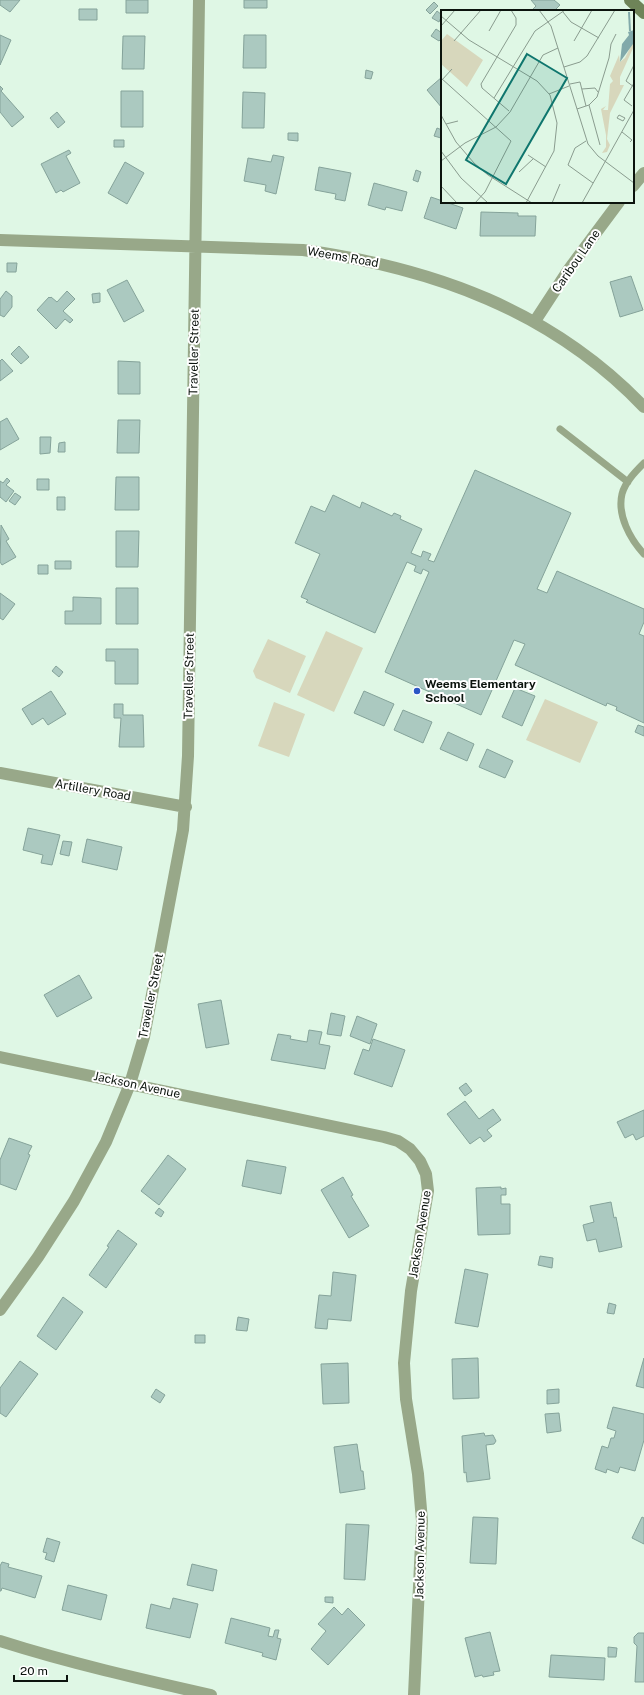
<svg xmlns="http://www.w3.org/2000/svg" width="644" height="1695" font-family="'Public Sans',sans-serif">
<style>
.green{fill:#d7d7bc}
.building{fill:#abc9c0;stroke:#85a39a}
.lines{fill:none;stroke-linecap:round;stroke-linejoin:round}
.service{stroke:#98a889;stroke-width:7}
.minor{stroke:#98a889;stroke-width:12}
.secondary{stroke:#6e8458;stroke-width:12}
.poi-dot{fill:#2b56c5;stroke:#fff;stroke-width:1.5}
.labels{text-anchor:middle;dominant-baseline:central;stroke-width:4;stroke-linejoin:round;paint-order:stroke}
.street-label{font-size:12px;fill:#0b130d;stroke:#fff}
.poi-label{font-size:12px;font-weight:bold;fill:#0b130d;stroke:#fff;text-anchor:start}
.inset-river{fill:none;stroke:#81a9aa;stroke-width:2}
.inset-road{fill:none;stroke:#8a9c8f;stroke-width:1}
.view{fill:#0f766e;fill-opacity:0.15;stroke:#0f766e;stroke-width:2}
.inset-edge{fill:none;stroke:#0b130d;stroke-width:2}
</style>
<rect width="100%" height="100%" fill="#dff7e5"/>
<path class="green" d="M326 631 363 648 334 712 297 695Z
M268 639 306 656 290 693 256 678 253 671Z
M545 699 598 722 580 763 526 740Z
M274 702 305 714 289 757 258 746Z"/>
<path class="building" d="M0 0H20L10 12 0 5Z
M126 0H148V13H126Z
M244 0H267V8H244Z
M531 0H554L560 5 554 11H534L532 10 536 6Z
M434 2 438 6 430 14 426 10Z
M79 9H97V20H79Z
M437 11 442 15 439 22 432 18Z
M436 29 442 33V38L439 41 431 36Z
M0 35 11 40 0 65Z
M244 35H266V68H243Z
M123 36H145L144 69H122Z
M366 70 373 72 371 79 365 78Z
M442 77V108L427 90Z
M0 86 3 89 1 91 24 117 12 127 0 112Z
M121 91H143V127H121Z
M243 92 265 93 264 128H242Z
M57 112 65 122 58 128 50 118Z
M437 128 442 130 441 138 434 136Z
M288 133H298V141L288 140Z
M114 140H124V147H114Z
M69 150 71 153 66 156 80 183 63 192 61 190 56 193 41 164Z
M273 155 284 157 276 194 265 191 266 185 244 181 248 158 271 162Z
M125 162 144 173 127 204 108 193Z
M319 167 351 173 345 201 335 199 336 194 315 190Z
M416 170 421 172 418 182 413 180Z
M374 183 407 192 402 211 386 207 385 210 368 205Z
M431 197 463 208 456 229 424 218Z
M481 212 518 213V216H536L535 236H480Z
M7 263H17L16 272H7Z
M631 276 643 310 620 317 610 282Z
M127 280 144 311 124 322 107 290Z
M6 291 12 296V307L4 317 0 315V299Z
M67 291 75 299 63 311 73 320 70 323 65 319 56 329 37 310 49 297 50 298 51 297 57 302Z
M100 293V302L93 303 92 294Z
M19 346 29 357 21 364 11 354Z
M2 359 13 371 0 381V361Z
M118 361 140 362V394H118Z
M7 418 19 439 0 450V422Z
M118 420H140L139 453H117Z
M40 437H51L50 453 40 454Z
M65 442V452H58L59 443Z
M475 470 571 513 537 589 547 593 557 571 644 609V622L639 634 644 636V723L616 710 617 707 607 703 606 706 515 665 525 644 514 640 481 715 385 672 429 572 423 569 421 574 414 571 416 566 407 562 375 633 306 602 308 600 301 597 320 554 295 543 311 506 325 512 333 495 360 508 362 502 392 516 394 513 401 516 400 519 422 529 411 553 421 557 423 551 431 554 428 560 434 562Z
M116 477H139V510H115Z
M7 478 10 481 6 485 14 491 6 502 0 497V481L3 483Z
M37 479H49V490H37Z
M15 493 21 497 15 505 9 501Z
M57 497H65V510H57Z
M1 525 9 539 6 541 16 557 2 565 0 562Z
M116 531H139L138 567H116Z
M55 561H71V569H55Z
M38 565H48V574H38Z
M116 588H138V624H116Z
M0 593 15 604 3 620 0 618Z
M73 597 101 598V624H65V611H73Z
M106 649H138V684H115V661H106Z
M56 666 63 672 59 677 52 671Z
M515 688 535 696 522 726 502 717Z
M51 691 66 714 48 725 43 718 32 725 22 709Z
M364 691 394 704 384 726 354 713Z
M114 704H123V715H143L144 747H119L121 718H114Z
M403 710 432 722 423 743 394 730Z
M638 725 644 727V736L635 732Z
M448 732 474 744 467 761 440 749Z
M487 749 513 761 505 778 479 767Z
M28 828 60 835 52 865 41 863 43 855 23 850Z
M87 839 122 847 117 870 82 862Z
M63 841 72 842 69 856 60 854Z
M79 975 92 998 57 1017 44 995Z
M221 1000 229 1044 206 1048 198 1004Z
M331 1013 345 1016 341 1036 327 1034Z
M357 1016 377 1024 370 1044 350 1036Z
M309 1030 322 1032 319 1044 330 1046 325 1069 271 1060 278 1034 291 1036 290 1039 307 1042Z
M373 1039 405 1050 392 1087 354 1074 363 1049 369 1051Z
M466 1083 472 1091 465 1096 459 1088Z
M465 1101 479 1119 493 1109 501 1120 487 1130 492 1136 484 1142 480 1137 470 1144 447 1114Z
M644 1110V1136L636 1140 633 1134 625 1138 617 1122Z
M9 1138 32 1146 28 1154 30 1155 16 1190 0 1184V1160Z
M168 1155 186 1169 159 1205 141 1191Z
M247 1160 286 1167 281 1194 242 1186Z
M343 1177 353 1195 351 1196 369 1226 349 1238 321 1190Z
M501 1187V1189L506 1188V1195H501V1204H510V1234L478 1235 476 1188Z
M611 1202 614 1218 616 1217 622 1247 599 1252 596 1239 587 1241 583 1225 594 1222 590 1206Z
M159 1208 164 1212 161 1217 155 1213Z
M118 1230 137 1244 106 1288 89 1275 109 1247 107 1246Z
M540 1256 553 1258 552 1268 538 1265Z
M465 1269 488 1274 478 1327 455 1323Z
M333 1272 356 1275 351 1321 328 1319 327 1329 315 1328 319 1295 331 1296Z
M63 1297 83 1312 56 1350 37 1336Z
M609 1303 616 1305 614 1314 607 1313Z
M238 1317 249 1319 247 1331 236 1330Z
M195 1335H205V1343H195Z
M478 1358 479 1398 453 1399 452 1359Z
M644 1358V1388L636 1386Z
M20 1361 38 1374 6 1417 0 1413V1388Z
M348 1363 349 1403 323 1404 321 1364Z
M156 1389 165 1395 160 1403 151 1397Z
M559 1389V1403L547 1404V1390Z
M613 1407 644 1414V1440L635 1471 620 1467 618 1473 607 1469 606 1473 595 1469 602 1446 608 1448 611 1438H614L616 1431 607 1428Z
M559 1413 561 1431 547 1433 545 1414Z
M484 1433 485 1436 493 1435 496 1441 494 1444 486 1445 490 1479 467 1482 466 1472 464 1473 462 1436Z
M357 1444 361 1471H363L365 1489 340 1493 334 1447Z
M473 1517 498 1518 496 1564 470 1563Z
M642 1517 644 1518V1544L632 1538Z
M346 1524 369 1525 365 1580 344 1579Z
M47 1538 60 1542 54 1562 45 1559 47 1553 43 1552Z
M2 1562 9 1564 8 1567 42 1576 35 1598 2 1588 1 1591H0V1566Z
M192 1564 217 1570 213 1591 187 1585Z
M68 1585 107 1595 101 1620 62 1610Z
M325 1597H333V1603L325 1602Z
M173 1598 198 1604 190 1638 146 1628 151 1604 170 1609Z
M334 1607 342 1615 348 1608 365 1625 328 1665 311 1649 326 1631 318 1624Z
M231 1618 270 1628 268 1636 273 1637 275 1630H279L277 1638 281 1639 276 1660 262 1656 263 1653 225 1643Z
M490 1632 500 1671 493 1672 494 1675 483 1677 482 1675 475 1677 465 1638Z
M638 1633H644V1682H635L637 1646 634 1643V1637Z
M608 1647 617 1648 616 1657H608Z
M551 1655 605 1658 604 1680 549 1677Z"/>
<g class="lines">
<path class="service" d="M560 429 628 482
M644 463C636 471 625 482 622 494 617 515 630 539 644 554"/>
<path class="minor" d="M633 186 644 173
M0 240 303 250C433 268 551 310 644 407
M535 321 569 269 619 202
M0 773 186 807
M0 1057 384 1137 398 1141 410 1149 420 1161 426 1174 428 1191 411 1291 404 1363 406 1399 418 1474 422 1521 414 1695
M0 1310 38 1257 74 1201 106 1142 130 1084 144 1037 183 830 188 756 199 0
M0 1641C69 1663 140 1679 211 1695"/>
<path class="secondary" d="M630 0 644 13"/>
</g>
<circle class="poi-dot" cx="417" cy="691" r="4"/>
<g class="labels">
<g class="street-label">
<text transform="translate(343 257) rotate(10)">Weems Road</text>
<text transform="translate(576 261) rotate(-55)">Caribou Lane</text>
<text transform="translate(194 352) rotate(-89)">Traveller Street</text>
<text transform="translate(189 676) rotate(-89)">Traveller Street</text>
<text transform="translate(93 790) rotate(10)">Artillery Road</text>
<text transform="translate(151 996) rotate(-79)">Traveller Street</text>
<text transform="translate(137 1085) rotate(12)">Jackson Avenue</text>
<text transform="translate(420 1234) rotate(-81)">Jackson Avenue</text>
<text transform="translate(420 1555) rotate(-89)">Jackson Avenue</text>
</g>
<g class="poi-label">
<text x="425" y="684">Weems Elementary<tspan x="425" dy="14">School</tspan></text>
</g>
</g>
<g transform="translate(441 10)">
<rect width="193" height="193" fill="#dff7e5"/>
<path d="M6 24 42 50 26 77 0 54V31ZM193 30V36L179 67V75H183L169 103 166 129 169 135 166 142 161 143 165 137V125L160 99 165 96 162 100H167L169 74 172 71 169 66 178 45 179 52 184 48Z" fill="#d7d7bc"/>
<path d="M193 20 192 34 179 52 181 34 188 25 187 22Z" fill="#81a9aa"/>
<path class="inset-river" d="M188 2 189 21"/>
<path class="inset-road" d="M98 0 110 16 147 134 157 146 193 173M122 2 130 12 158 28M0 6 28 30 96 71 109 85 116 113 113 141 85 193M0 16 14 0M48 21 60 0M13 31 40 0M133 31 151 0M193 55 185 71 193 77M123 57 139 52 146 46 174 0M0 68 70 131 44 182 34 193M0 71 11 59M129 74 139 72 145 96M141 79 154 78 157 82M108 84 128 76M53 88 94 21 124 0M148 95 159 135M191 96 183 90 193 73M136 99 148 95 156 87 168 48 170 34 175 24M68 101 41 78 40 74 75 15V8L70 0M0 105 15 132 33 153 47 165 91 193M178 105 184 108 182 111 176 108ZM5 114 17 111M181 122 191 130 189 132M145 131 134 138 127 155 152 173M0 141 20 168 47 193M87 145 105 157M0 151 24 133 55 117 69 102 102 45 117 38M78 162 92 149M0 176 16 193M111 193 119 174M141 193 193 100"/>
<path class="view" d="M86 44 126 68 65 174 25 150Z"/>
<rect width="193" height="193" class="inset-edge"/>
</g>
<path d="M14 1675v6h53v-6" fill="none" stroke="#0b130d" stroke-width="2"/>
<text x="20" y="1675" font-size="12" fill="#0b130d" stroke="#ffffff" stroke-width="3" paint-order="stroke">20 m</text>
</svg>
